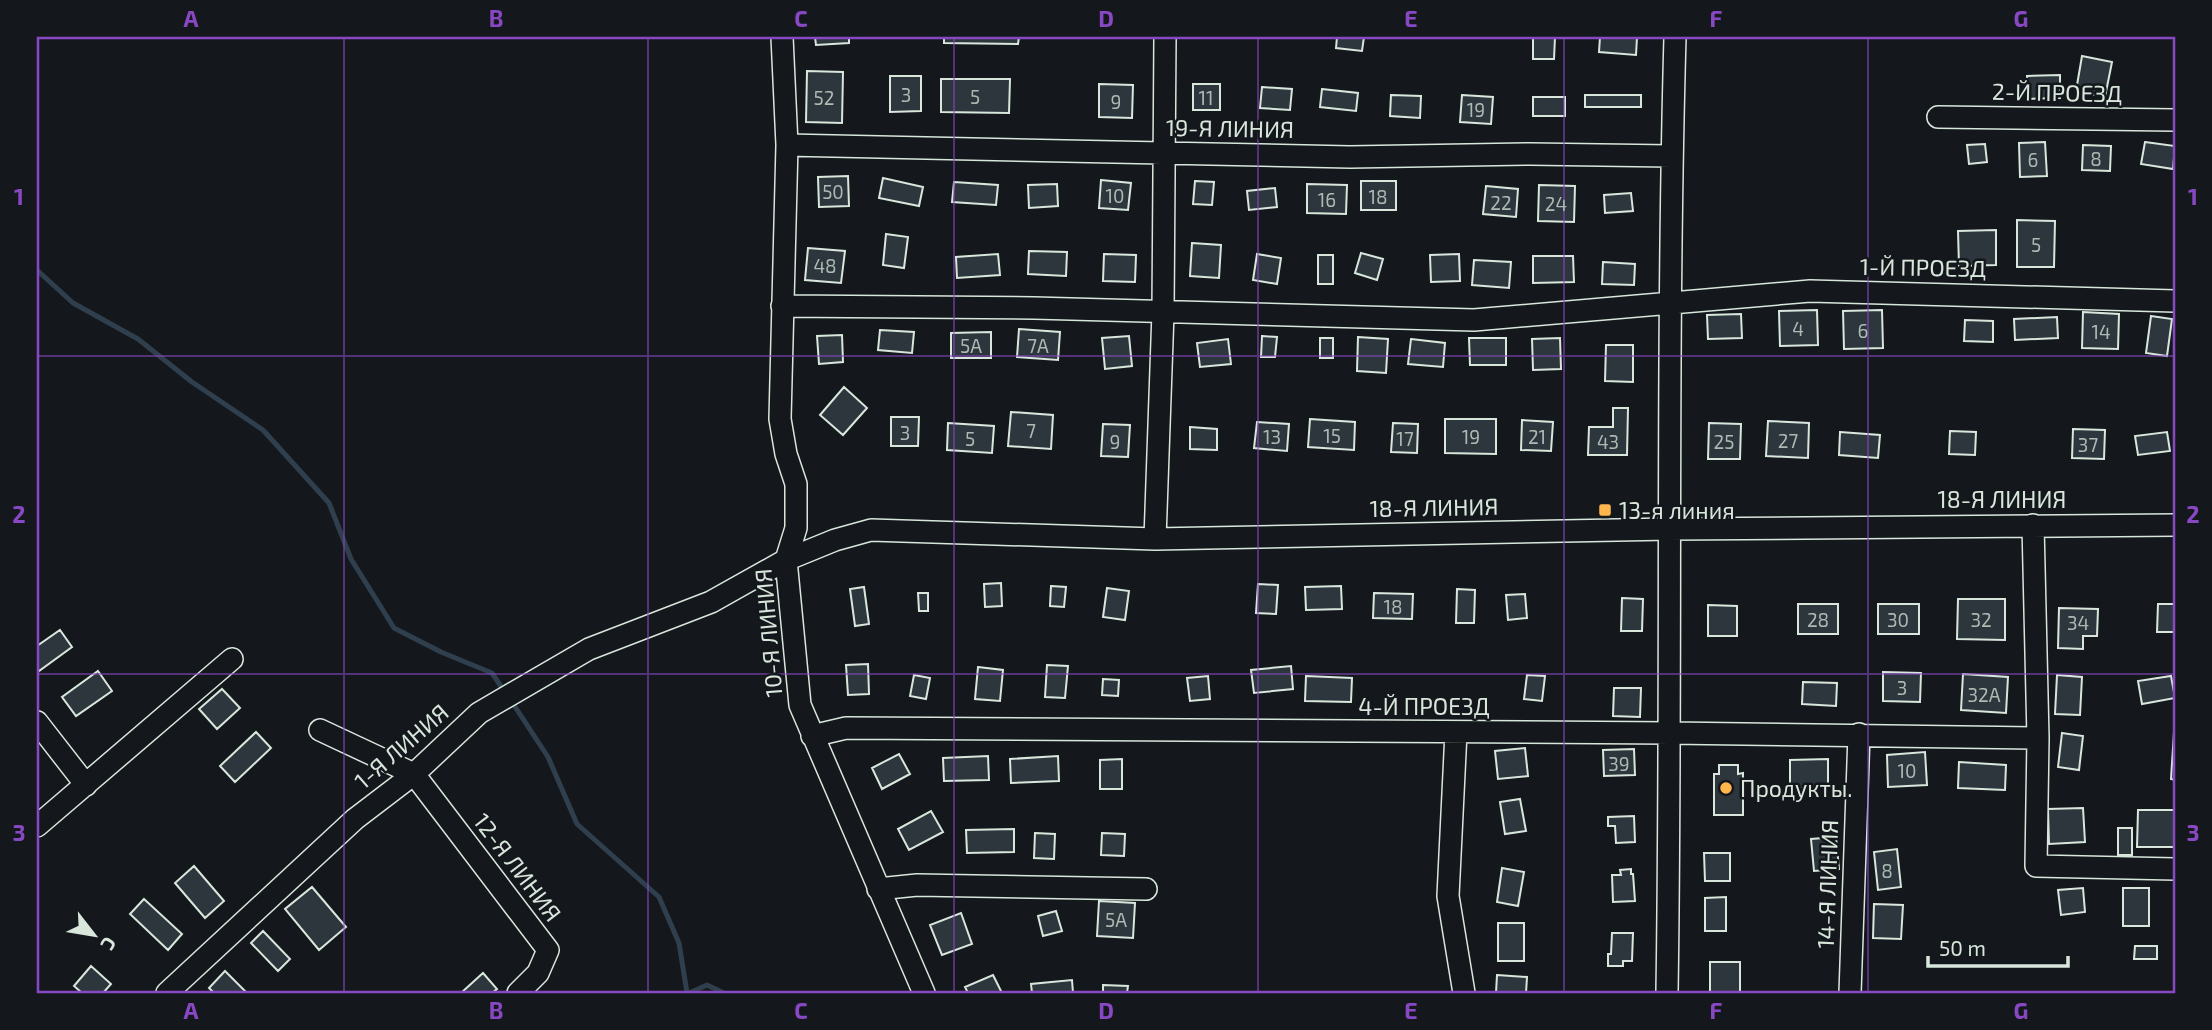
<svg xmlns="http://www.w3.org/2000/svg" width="2212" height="1030" font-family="'Exo 2',sans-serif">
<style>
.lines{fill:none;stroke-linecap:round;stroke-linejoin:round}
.stream{stroke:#2f3f4d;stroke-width:5}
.building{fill:#2c363c;stroke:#d8e6dc;stroke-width:2}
.minor-casing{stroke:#d8e6dc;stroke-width:24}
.minor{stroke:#14181c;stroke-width:21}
.grid{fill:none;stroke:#8948c3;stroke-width:2;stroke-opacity:0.55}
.poi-dot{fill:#ffb74d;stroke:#14181c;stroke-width:2.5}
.labels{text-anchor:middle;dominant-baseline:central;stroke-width:5;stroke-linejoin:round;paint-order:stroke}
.number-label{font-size:19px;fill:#adbab4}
.street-label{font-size:23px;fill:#d8e6dc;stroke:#14181c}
.poi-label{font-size:23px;fill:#d8e6dc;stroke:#14181c;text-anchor:start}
.neatline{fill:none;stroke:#8948c3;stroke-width:2.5}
.grid-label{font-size:23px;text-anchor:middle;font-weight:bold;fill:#8948c3}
</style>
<rect width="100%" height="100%" fill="#14181c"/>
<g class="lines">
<path class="stream" d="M37 270 73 303 138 339 192 382 263 430 329 503 351 559 394 628 441 652 492 673 504 691
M510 699 548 757 577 824 659 897 679 943 687 993
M689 993 707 985 724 993"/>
</g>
<path class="building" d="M815 37H849V43L816 45Z
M944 37H1019L1018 44 944 43Z
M1337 37H1364L1362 51 1336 48Z
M1533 37H1555L1554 59H1533Z
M1600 37H1637L1636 55 1599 52Z
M2082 56 2112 62 2105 97 2076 91Z
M807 71 843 72 842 123 806 122Z
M2060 75V98L2027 99V76Z
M890 76H921V111L890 112Z
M941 79H1010L1009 113 941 112Z
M1099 84 1133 85 1132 118 1099 117Z
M1193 84H1220V110H1193Z
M1262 87 1292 89 1290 110 1260 108Z
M1322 89 1358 93 1356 111 1320 107Z
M1391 95 1421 96 1420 118 1390 116Z
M1462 95 1493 97 1491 124 1460 122Z
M1585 95H1641V107H1585Z
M1533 97H1565V116H1533Z
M2045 142 2047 176 2020 177 2019 143Z
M2145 142 2175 146 2173 169 2141 164Z
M1985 144 1987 162 1969 164 1967 145Z
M2083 145 2111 146 2110 171 2082 170Z
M848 176 849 206 819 207 818 177Z
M883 178 923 187 919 206 879 198Z
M1101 180 1131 183 1128 210 1099 208Z
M1195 181 1214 182 1212 205 1193 204Z
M1361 181H1396V210H1361Z
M954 182 998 185 996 205 952 202Z
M1057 184 1058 206 1029 208 1028 185Z
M1307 184 1347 185 1346 214 1307 213Z
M1539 185 1575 186 1574 222 1538 221Z
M1486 186 1518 189 1516 217 1483 214Z
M1275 188 1277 207 1249 210 1247 191Z
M1631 193 1633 211 1605 213 1604 195Z
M2017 220 2055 221 2054 267H2017Z
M1996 230V265L1959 266 1958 231Z
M886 234 908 237 904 268 883 265Z
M1192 243 1221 245 1219 278 1190 276Z
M808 248 845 251 841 283 805 280Z
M1029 251 1067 252 1066 276 1028 274Z
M1361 253 1383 259 1377 280 1355 273Z
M998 254 1000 275 957 278 956 257Z
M1104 254 1136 255 1135 282 1103 281Z
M1257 254 1281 258 1277 284 1253 280Z
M1459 254 1460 281 1431 282 1430 255Z
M1318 255H1333V284H1318Z
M1533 256H1573L1574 282 1533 283Z
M1474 260 1511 262 1509 288 1472 285Z
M1603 262 1635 264 1634 285 1602 284Z
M1817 310 1818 345 1780 346 1779 311Z
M1882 310 1883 348 1844 349 1843 311Z
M2083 312 2119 314 2118 349 2082 348Z
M1741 314 1742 338 1708 339 1707 315Z
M2151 316 2172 319 2167 356 2146 353Z
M2057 317 2058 338 2015 340 2014 319Z
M1965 320 1993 321V342L1964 341Z
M1019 329 1060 332 1058 360 1017 357Z
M880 330 914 332 912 353 878 350Z
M991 332V358H951V333Z
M842 335 843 362 819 364 817 336Z
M1129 336 1132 366 1105 369 1102 338Z
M1262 336 1277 337 1275 357H1261Z
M1358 337 1388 339 1386 373 1357 371Z
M1320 338H1333V358H1320Z
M1469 338H1506V365H1470Z
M1560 338 1561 369 1533 370 1532 339Z
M1228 339 1231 364 1200 367 1197 343Z
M1411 339 1445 343 1443 367 1408 364Z
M1606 345H1633V382L1605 381Z
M844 387 867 408 843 435 820 415Z
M1613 408H1628L1627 455H1588L1589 427H1613Z
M1011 412 1053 415 1051 449 1008 446Z
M891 417H919L918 446H891Z
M1310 419 1355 422 1354 450 1308 447Z
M1445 419H1496V454L1445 453Z
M1522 420 1553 422 1551 451 1521 450Z
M1768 421 1809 423 1808 458 1766 456Z
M1257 422 1289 424 1287 451 1254 448Z
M948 423 994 426 992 453 947 450Z
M1393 423 1418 424 1417 453 1391 452Z
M1709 423 1741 424 1740 459H1708Z
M1103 424 1130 425 1128 457 1101 456Z
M1190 427 1217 429V450L1190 449Z
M2073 429 2105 430 2104 459 2072 458Z
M1950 431 1976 432 1975 455 1949 454Z
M1840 432 1880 435 1878 458 1839 455Z
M2167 432 2170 451 2138 455 2135 436Z
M1001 583 1002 606 985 607 984 584Z
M1258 584 1278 585 1276 614 1256 613Z
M1051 586 1066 587 1064 607 1050 606Z
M1341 586 1342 609 1306 610 1305 587Z
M864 587 869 624 855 626 850 589Z
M1107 588 1129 591 1125 620 1103 617Z
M1457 589 1475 590 1474 623H1456Z
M918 593H928V611H919Z
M1374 593 1413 594 1412 619 1373 618Z
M1525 594 1527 618 1508 620 1506 595Z
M1622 598 1643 599 1642 631H1621Z
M1958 599H2005V640L1957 639Z
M1798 604H1838V634H1798Z
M1878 604H1919V634H1878Z
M2158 604H2175V632H2157Z
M1708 605 1737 606V636H1708Z
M2059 608 2098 609 2097 636H2083V649L2058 648Z
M60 630 72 647 39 671 37 668V646Z
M868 664 869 694 848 695 846 665Z
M1047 665 1068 666 1065 698 1045 697Z
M1291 666 1293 689 1254 693 1251 670Z
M978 667 1003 670 1000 701 975 699Z
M98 671 112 691 76 716 62 697Z
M1883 672 1921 673 1920 702 1883 701Z
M1963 674 2008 677 2006 713 1961 710Z
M914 675 930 678 926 699 910 696Z
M1527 675 1545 676 1542 701 1524 699Z
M2057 675 2082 677 2080 715 2055 714Z
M1208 676 1210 699 1190 701 1187 678Z
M1306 676 1352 678 1351 702 1305 701Z
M2171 676 2175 698 2142 704 2138 681Z
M1103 679 1119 680 1118 696 1102 695Z
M1803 682 1837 683 1836 706 1802 704Z
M1614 688H1641L1640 717 1613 716Z
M222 689 240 708 217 729 199 709Z
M256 732 271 748 235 782 220 766Z
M2174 732H2175V780L2171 779Z
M2062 733 2083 736 2079 770 2058 767Z
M1525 748 1528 776 1498 779 1495 751Z
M1634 749 1635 775 1604 776 1603 750Z
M1925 752 1927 785 1888 787 1887 755Z
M899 754 910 774 882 789 872 768Z
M988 756 989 780 944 781 943 758Z
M1058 756 1059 781 1011 783 1010 759Z
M1122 759V789H1100V760Z
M1828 759V788H1790V760Z
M1959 762 2006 765 2005 790 1958 788Z
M1719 765H1738V774L1743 773V815H1714V774H1719Z
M1520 799 1526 831 1505 834 1500 802Z
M2083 808 2085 842 2049 844 2048 809Z
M2138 810H2175V847H2137Z
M931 811 943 832 909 850 898 829Z
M1634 816 1635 842 1616 843 1615 826H1608V817Z
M2118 828H2132V855H2118Z
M1014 829V852L967 853 966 830Z
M1035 833 1055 834 1054 859 1034 858Z
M1102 833 1125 834 1124 856 1101 855Z
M1836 837 1839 869 1814 871 1811 839Z
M1897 849 1901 887 1878 890 1874 852Z
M1704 853H1730V881H1705Z
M194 866 224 901 205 918 175 883Z
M1502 868 1524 872 1518 906 1497 902Z
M1631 869V874H1633L1635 901 1613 902 1612 875H1621L1620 870Z
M312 887 346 927 319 950 285 909Z
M2083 888 2085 912 2061 915 2058 890Z
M2123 888H2149V926H2123Z
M1726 897V931H1705V898Z
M144 899 182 934 168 950 130 914Z
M1099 901 1135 903 1133 938 1097 936Z
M1874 904 1903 905 1901 939 1873 938Z
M1056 911 1062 931 1043 936 1038 916Z
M961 913 972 944 942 955 930 925Z
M1498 923H1524V961H1498Z
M263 931 290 959 278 971 251 943Z
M1612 933H1633L1632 961H1623V966H1608V954H1611Z
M2135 946H2157V959H2134Z
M1710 962H1740V993H1710Z
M91 966 111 984 103 993H82L74 986Z
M225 971 247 993H214L209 988Z
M483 973 497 989 492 993H461Z
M993 975 1002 993H968L965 987Z
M1497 975 1527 977 1526 993H1496Z
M1072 980 1073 993H1032L1031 984Z
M1103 985 1128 986 1127 993H1103Z"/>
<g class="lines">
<g class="minor-casing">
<path id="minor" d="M782 37 787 145 780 419 786 454 796 484V528L786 560 800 705 924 993
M1938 117 2175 120
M787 145 1350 157 1530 154 1671 156
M782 306 1034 308 1474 320 1810 291 2175 301
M2033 525 2038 738 2036 866 2175 869
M1155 539 1163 312 1165 37
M37 722 86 785
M320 730 414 774 548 950 538 973 518 993
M1456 732 1448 896 1464 993
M812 736 846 728 1671 733 2038 738
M37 826 232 659
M878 889 917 885 1146 889
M167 993 355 819 414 774 479 713 589 649 711 602 786 560 835 540 871 530 1155 539 1670 529 2175 525
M1667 993C1672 674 1666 355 1675 37
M1850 993 1859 734"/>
</g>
<use href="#minor" class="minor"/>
</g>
<path class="grid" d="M344 37V993M648 37V993M954 37V993M1258 37V993M1564 37V993M1868 37V993M37 356H2175M37 674H2175"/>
<g class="poi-dot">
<rect x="1598" y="503" width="14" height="14" rx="3.5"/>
<circle cx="1726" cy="788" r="7"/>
</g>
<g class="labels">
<g class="number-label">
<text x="906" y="94">3</text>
<text x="975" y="96">5</text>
<text x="824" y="97">52</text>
<text x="1206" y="97">11</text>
<text x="1116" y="101">9</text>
<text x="1476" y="109">19</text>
<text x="2096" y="158">8</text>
<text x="2033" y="159">6</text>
<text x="833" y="191">50</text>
<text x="1115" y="195">10</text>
<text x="1378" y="196">18</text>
<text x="1327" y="199">16</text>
<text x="1501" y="202">22</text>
<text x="1556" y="203">24</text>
<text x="2036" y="244">5</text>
<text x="825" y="265">48</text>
<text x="1798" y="328">4</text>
<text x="1863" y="330">6</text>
<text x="2101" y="331">14</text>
<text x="971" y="345">5А</text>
<text x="1038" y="345">7А</text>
<text x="1031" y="430">7</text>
<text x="905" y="432">3</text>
<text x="1332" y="435">15</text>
<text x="1272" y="436">13</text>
<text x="1471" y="436">19</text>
<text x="1537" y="436">21</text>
<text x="970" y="438">5</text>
<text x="1405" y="438">17</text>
<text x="1788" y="440">27</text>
<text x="1115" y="441">9</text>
<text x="1608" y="441">43</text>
<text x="1724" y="441">25</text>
<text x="2088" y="444">37</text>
<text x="1393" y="606">18</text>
<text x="1818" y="619">28</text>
<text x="1898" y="619">30</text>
<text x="1981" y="619">32</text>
<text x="2078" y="622">34</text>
<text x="1902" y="687">3</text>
<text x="1984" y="694">32А</text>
<text x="1619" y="763">39</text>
<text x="1907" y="770">10</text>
<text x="1887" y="870">8</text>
<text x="1116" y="919">5А</text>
</g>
<g class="street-label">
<text transform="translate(2057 92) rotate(1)">2-Й ПРОЕЗД</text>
<text transform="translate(1230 128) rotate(1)">19-Я ЛИНИЯ</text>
<text transform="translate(1923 267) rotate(1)">1-Й ПРОЕЗД</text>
<text x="2002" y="499">18-Я ЛИНИЯ</text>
<text transform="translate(1434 507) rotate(-1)">18-Я ЛИНИЯ</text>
<text transform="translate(768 633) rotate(-95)">10-Я ЛИНИЯ</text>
<text x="1424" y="706">4-Й ПРОЕЗД</text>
<text transform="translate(401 746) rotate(-41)">1-Я ЛИНИЯ</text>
<text transform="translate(518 867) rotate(53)">12-Я ЛИНИЯ</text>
<text transform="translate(1827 884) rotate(-88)">14-Я ЛИНИЯ</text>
</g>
<g class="poi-label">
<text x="1619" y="510">13-я линия</text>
<text x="1740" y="788">Продукты.</text>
</g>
</g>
<rect width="2212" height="1030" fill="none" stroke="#14181c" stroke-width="77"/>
<g transform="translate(94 935) rotate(121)" stroke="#14181c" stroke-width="5" paint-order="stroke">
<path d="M0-5L12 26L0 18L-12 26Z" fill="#d8e6dc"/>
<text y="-10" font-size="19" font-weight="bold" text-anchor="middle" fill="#d8e6dc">С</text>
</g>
<path d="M1928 956v10h140v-10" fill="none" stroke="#d8e6dc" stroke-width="3.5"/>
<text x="1939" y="956" font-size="21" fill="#d8e6dc" stroke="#14181c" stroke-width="5" paint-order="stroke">50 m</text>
<rect x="38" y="38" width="2136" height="954" class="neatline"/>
<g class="grid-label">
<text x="191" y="27">A</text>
<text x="496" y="27">B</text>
<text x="801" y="27">C</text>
<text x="1106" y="27">D</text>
<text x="1411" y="27">E</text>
<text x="1716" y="27">F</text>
<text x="2021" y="27">G</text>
<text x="19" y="205">1</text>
<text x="2193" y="205">1</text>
<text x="19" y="523">2</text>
<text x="2193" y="523">2</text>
<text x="19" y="841">3</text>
<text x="2193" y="841">3</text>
<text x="191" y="1019">A</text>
<text x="496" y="1019">B</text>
<text x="801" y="1019">C</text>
<text x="1106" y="1019">D</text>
<text x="1411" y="1019">E</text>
<text x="1716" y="1019">F</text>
<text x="2021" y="1019">G</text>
</g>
</svg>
